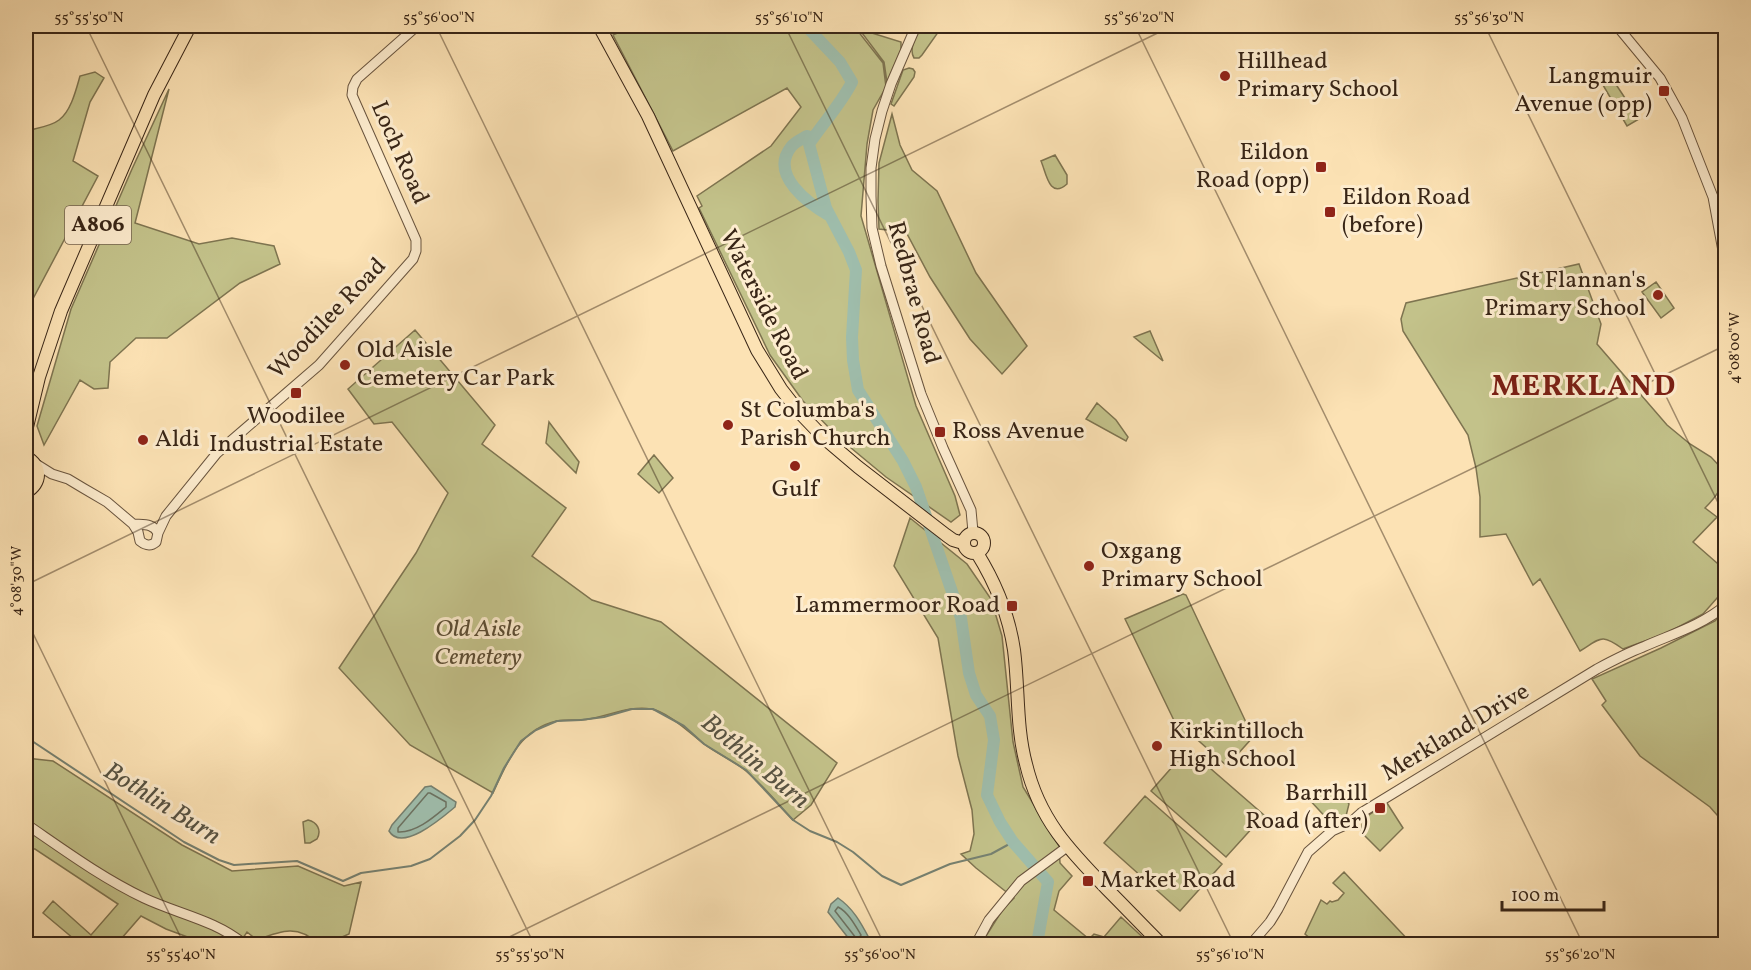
<svg xmlns="http://www.w3.org/2000/svg" width="1751" height="970" font-family="Vollkorn,serif">
<style>
.green{fill:#c3c28a;stroke:#7e7450;stroke-width:1.5}
.water{fill:#9fbead;stroke:#768171;stroke-width:1.5}
.lines{fill:none;stroke-linecap:round;stroke-linejoin:round}
.shore{stroke:#6c7262;stroke-width:1.5}
.stream{stroke:#768171;stroke-width:2}
.river{stroke:#9fbead;stroke-width:12}
.minor-casing{stroke:#69543e;stroke-width:11}
.major-casing{stroke:#382516;stroke-width:14}
.minor{stroke:#fdecce;stroke-width:9}
.major{stroke:#fce2b4;stroke-width:12}
.ticks{fill:none;stroke:#382516;stroke-width:1.5;stroke-opacity:0.45}
.poi-dot{fill:#8f2418;stroke:#fdecce;stroke-width:2}
.labels{text-anchor:middle;dominant-baseline:central;stroke-width:6;stroke-linejoin:round;paint-order:stroke}
.shield{fill:#fdecce;stroke:#73614d;stroke-width:1.5}
.shield-label{font-size:22px;font-weight:bold;fill:#382516}
.poi-label{font-size:24px;fill:#382516;stroke:#fdecce;text-anchor:start}
.street-label{font-size:24px;fill:#382516;stroke:#fdecce}
.park-label{font-size:24px;font-style:italic;fill:#5b4c33;stroke:#fdecce}
.water-label{font-size:26px;font-style:italic;fill:#575343;stroke:#fdecce}
.district-label{font-size:30px;font-weight:bold;letter-spacing:1.5px;fill:#7a1f14;stroke:#fdecce}
.neatline{fill:none;stroke:#382516;stroke-width:2}
.ticks-label{font-size:15px;text-anchor:middle;fill:#382516}
</style>
<rect width="100%" height="100%" fill="#fce2b4"/>
<filter id="stains"><feTurbulence type="fractalNoise" baseFrequency=".00333" numOctaves="4"/><feColorMatrix values="0 0 0 0 .2 0 0 0 0 .09 0 0 0 0 .02 0 0 0 .5 -.17"/></filter>
<radialGradient id="worn" r=".72"><stop offset=".6" stop-color="#630" stop-opacity="0"/><stop offset="1" stop-color="#630" stop-opacity=".3"/></radialGradient>
<path class="green" d="M632 26H854L883 63 886 87 873 110 867 144 861 216 916 406 955 496 960 515 951 522 886 477 839 438 803 401 770 355 699 208 702 206 697 196 771 146 801 107 787 88 673 151 613 35Z
M922 26H941L939 31 922 55 919 58H914C908 48 917 35 922 26Z
M859 29 901 42V50L887 82 884 62Z
M909 68 913 69 915 72 914 77 894 106 891 104 903 70Z
M95 72 104 78 90 102 73 161 98 176 26 312V131C36 128 50 127 59 120 71 111 76 90 80 76Z
M1609 74 1639 119 1627 126 1600 80Z
M169 89 135 223 199 244 232 238 274 246 280 264 240 283 167 338H136L110 362 108 388 94 389 80 380 44 445 37 426 71 309 132 169Z
M892 114 900 145 912 170 937 191 976 273 1027 346 1002 374 970 339 930 277 906 232 879 229 878 201 879 163Z
M1055 155 1067 175V184C1049 200 1046 172 1041 161Z
M1579 264 1601 324 1597 344 1667 425 1690 444 1711 457 1725 472C1725 486 1715 498 1705 508L1717 517 1693 542 1725 570V589L1703 614 1667 633 1623 649C1601 633 1601 638 1580 651L1540 579 1533 585 1506 534 1480 537V497L1476 468 1468 435 1403 331 1401 319 1406 303Z
M1656 282 1674 308 1661 318 1642 292Z
M415 330 495 425 482 444 566 508 532 556 592 600 661 622 837 763 811 805 793 820C778 804 763 785 746 771 733 760 717 754 704 744 691 734 667 711 651 709 631 705 609 716 589 719 578 721 567 719 557 721 520 729 507 762 493 793L410 745 339 668 416 553 448 493 392 422 374 424 348 389Z
M1150 331 1163 361 1134 337Z
M1097 403 1116 420 1128 437 1126 441 1086 419Z
M549 422 579 462 576 473 546 443Z
M654 455 673 478 659 493 638 474Z
M910 518 967 564 991 599 1002 636 1013 742 1023 787 1059 846 1060 863 1072 876 1059 891 1054 910 1089 939 1094 934 1104 937 1121 917 1150 944H981L1003 909 1014 898 976 868 961 854 970 851 974 834 972 810 958 756 938 638 894 566Z
M1183 594 1186 595 1253 737 1227 766 1192 735 1187 738 1181 735 1125 619Z
M1725 610V824L1710 807 1640 756 1602 705 1606 701 1592 679 1661 648 1715 621Z
M1188 749 1264 815 1226 857 1151 791Z
M26 758 53 761 182 845 232 871 298 866 344 886 361 882 349 934 326 944H318C298 924 281 931 257 940L247 932 239 944H204L201 942 166 929 141 916 121 939 127 944H80L43 913 53 901 91 935 118 904 35 849H26Z
M1342 793 1349 804 1346 816 1332 824 1305 795Z
M1145 796 1222 864 1180 911 1104 843Z
M1387 803 1403 828 1380 851 1361 832 1363 819Z
M308 820C317 822 322 830 317 839L310 843H305L303 822Z
M1344 872 1412 944H1317L1305 934 1321 900 1327 904 1330 901 1332 902 1338 900 1344 893 1333 883Z"/>
<path class="water" d="M431 786 456 802 455 807C443 817 402 853 389 831L392 825 425 787Z
M838 898C853 908 861 923 869 938L867 944H853L828 912 831 904Z"/>
<g class="lines">
<path class="shore" d="M428 793H430L446 802V807C434 817 416 833 398 832V828Z
M838 907C848 912 855 925 861 935L859 938H856L835 911Z"/>
<path class="stream" d="M26 737 184 842 219 860 234 865 297 861 343 881 361 873 411 866 430 859 460 836 475 820 491 796 504 768 521 741 536 730 557 721 581 720 604 717 632 709H653L684 726 704 744 746 770 793 820 810 831 837 842 853 852 882 876 901 885 950 864 991 854 1013 842"/>
<path class="river" d="M806 26 840 62 852 82C841 104 823 123 809 144L826 208 849 252 856 270 852 337 853 360 858 390 903 461 916 487 961 618 969 673 976 695 990 716 994 740 987 795 1000 822 1013 842 1048 882 1037 944
M813 138 807 136C802 139 795 142 791 147 769 175 809 204 830 216"/>
<g class="minor-casing">
<path id="minor" d="M916 26 891 84 882 111 875 139 871 168V196L872 228 881 266 921 394 943 448 971 510 973 532
M1617 26 1660 78 1682 118 1713 197 1726 267
M36 464 52 474 68 479 83 488 107 502 133 524 138 532 140 541C145 545 150 547 156 542L158 533C153 523 143 525 133 524
M158 533 166 516 217 453 319 365 413 259 416 251V240L352 95 353 87 357 79 417 26
M26 824C64 850 102 878 144 898 178 914 215 920 244 944
M976 944 989 920 1021 881 1067 847
M1251 944 1270 922 1278 909 1308 852 1332 831 1350 823 1361 813 1597 669C1612 661 1627 653 1643 647 1672 634 1701 626 1726 605"/>
</g>
<g class="major-casing">
<path id="major" d="M599 26 648 116 757 350 781 389 799 412 825 439 858 467 946 535 953 540 963 543
M26 431 39 377 61 311 154 95 190 26
M26 457C42 465 42 484 26 492
M964 543a10 10 0 1 1 20 0a10 10 0 1 1-20 0Z
M977 553C995 582 1009 616 1014 650 1019 688 1016 727 1026 764 1039 819 1069 850 1107 889 1125 907 1143 926 1161 944"/>
</g>
<use href="#minor" class="minor"/>
<use href="#major" class="major"/>
</g>
<path class="ticks" d="M86 26 534 944M436 26 884 944M785 26 1234 944M1135 26 1583 944M1485 26 1726 519M26 585 1172 26M26 619 184 944M495 944 1726 345M1703 944 1726 934"/>
<g class="poi-dot">
<circle cx="1225" cy="76" r="6"/>
<rect x="1658" y="85" width="12" height="12" rx="3"/>
<rect x="1315" y="161" width="12" height="12" rx="3"/>
<rect x="1324" y="206" width="12" height="12" rx="3"/>
<circle cx="1658" cy="295" r="6"/>
<circle cx="345" cy="365" r="6"/>
<rect x="290" y="387" width="12" height="12" rx="3"/>
<circle cx="728" cy="425" r="6"/>
<rect x="934" y="426" width="12" height="12" rx="3"/>
<circle cx="143" cy="440" r="6"/>
<circle cx="795" cy="466" r="6"/>
<circle cx="1089" cy="566" r="6"/>
<rect x="1006" y="600" width="12" height="12" rx="3"/>
<circle cx="1157" cy="746" r="6"/>
<rect x="1374" y="802" width="12" height="12" rx="3"/>
<rect x="1082" y="875" width="12" height="12" rx="3"/>
</g>
<g class="labels">
<rect class="shield" x="65" y="206" width="66" height="38" rx="4.5"/>
<g class="shield-label">
<text x="98" y="225">A806</text>
</g>
<g class="poi-label">
<text x="1237" y="62">Hillhead<tspan x="1237" dy="28">Primary School</tspan></text>
<text x="1652" y="77" text-anchor="end">Langmuir<tspan x="1652" dy="28">Avenue (opp)</tspan></text>
<text x="1309" y="153" text-anchor="end">Eildon<tspan x="1309" dy="28">Road (opp)</tspan></text>
<text x="1342" y="198">Eildon Road<tspan x="1342" dy="28">(before)</tspan></text>
<text x="1646" y="281" text-anchor="end">St Flannan's<tspan x="1646" dy="28">Primary School</tspan></text>
<text x="357" y="351">Old Aisle<tspan x="357" dy="28">Cemetery Car Park</tspan></text>
<text x="740" y="411">St Columba's<tspan x="740" dy="28">Parish Church</tspan></text>
<text x="296" y="417" text-anchor="middle">Woodilee<tspan x="296" dy="28">Industrial Estate</tspan></text>
<text x="952" y="432">Ross Avenue</text>
<text x="155" y="440">Aldi</text>
<text x="795" y="490" text-anchor="middle">Gulf</text>
<text x="1101" y="552">Oxgang<tspan x="1101" dy="28">Primary School</tspan></text>
<text x="1000" y="606" text-anchor="end">Lammermoor Road</text>
<text x="1169" y="732">Kirkintilloch<tspan x="1169" dy="28">High School</tspan></text>
<text x="1368" y="794" text-anchor="end">Barrhill<tspan x="1368" dy="28">Road (after)</tspan></text>
<text x="1100" y="881">Market Road</text>
</g>
<g class="street-label">
<text transform="translate(399 153) rotate(66)">Loch Road</text>
<text transform="translate(913 293) rotate(75)">Redbrae Road</text>
<text transform="translate(763 305) rotate(63)">Waterside Road</text>
<text transform="translate(328 319) rotate(-46)">Woodilee Road</text>
<text transform="translate(1456 733) rotate(-31)">Merkland Drive</text>
</g>
<g class="park-label">
<text x="478" y="630">Old Aisle<tspan x="478" dy="28">Cemetery</tspan></text>
</g>
<g class="water-label">
<text transform="translate(755 762) rotate(40)">Bothlin Burn</text>
<text transform="translate(162 804) rotate(32)">Bothlin Burn</text>
</g>
<g class="district-label">
<text x="1584" y="387">MERKLAND</text>
</g>
</g>
<rect width="1751" height="970" fill="none" stroke="#fce2b4" stroke-width="66"/>
<path d="M1502 901v9h102v-9" fill="none" stroke="#382516" stroke-width="3"/>
<text x="1511" y="901" font-size="18" fill="#382516" stroke="#fdecce" stroke-width="4.5" paint-order="stroke">100 m</text>
<rect x="33" y="33" width="1685" height="904" class="neatline"/>
<g class="ticks-label">
<text x="89" y="22">55°55'50"N</text>
<text x="439" y="22">55°56'00"N</text>
<text x="789" y="22">55°56'10"N</text>
<text x="1139" y="22">55°56'20"N</text>
<text x="1489" y="22">55°56'30"N</text>
<text transform="translate(1734 348) rotate(-90)" y="5">4°08'00"W</text>
<text transform="translate(16 581) rotate(-90)" y="5">4°08'30"W</text>
<text x="181" y="959">55°55'40"N</text>
<text x="530" y="959">55°55'50"N</text>
<text x="880" y="959">55°56'00"N</text>
<text x="1230" y="959">55°56'10"N</text>
<text x="1580" y="959">55°56'20"N</text>
</g>
<rect width="100%" height="100%" filter="url(#stains)"/>
<rect width="100%" height="100%" fill="url(#worn)"/>
</svg>
